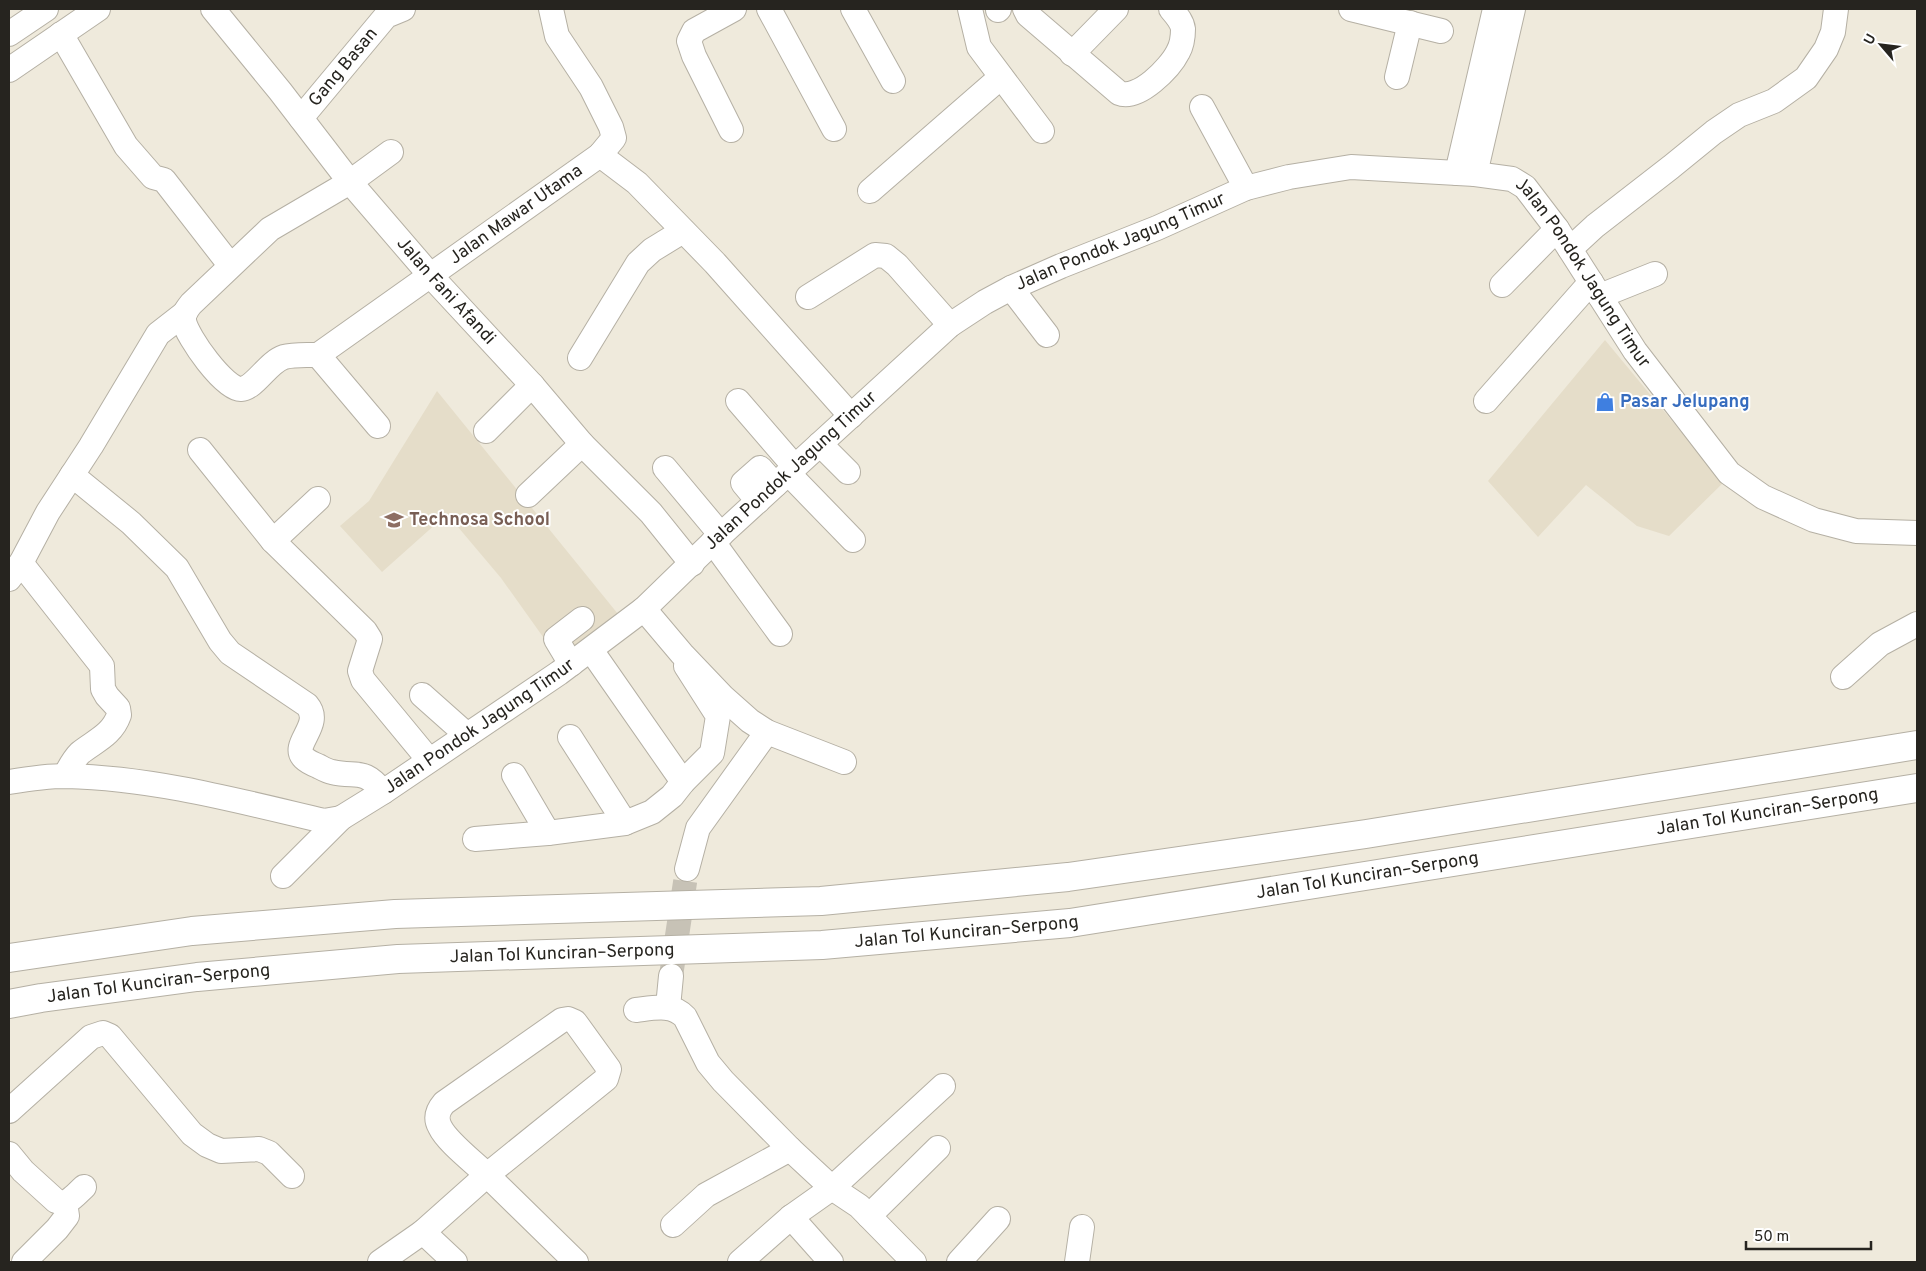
<svg xmlns="http://www.w3.org/2000/svg" width="1926" height="1271" font-family="Overpass,sans-serif">
<style>
.built{fill:#e5ddc9}
.lines{fill:none;stroke-linecap:round;stroke-linejoin:round}
.minor-tunnel{stroke:#c7c2b6;stroke-width:24;stroke-dasharray:24 12;stroke-linecap:butt}
.minor-casing{stroke:#b5b0a4;stroke-width:26}
.highway-casing{stroke:#b5b0a4;stroke-width:30}
.minor{stroke:#fff;stroke-width:24}
.highway{stroke:#fff;stroke-width:28}
.labels{text-anchor:middle;dominant-baseline:central;stroke-width:4;stroke-linejoin:round;paint-order:stroke}
.street-label{font-size:18px;fill:#26241f;stroke:#fff}
.shop-label{font-size:18px;font-weight:bold;fill:#366cbe;stroke:#fff;text-anchor:start}
.education-label{font-size:18px;font-weight:bold;fill:#785e54;stroke:#fff;text-anchor:start}
</style>
<rect width="100%" height="100%" fill="#efeadc"/>
<path class="built" d="M1605 340 1707 463 1726 480 1669 536 1637 526 1586 485 1538 537 1488 481Z
M437 391 618 614 558 658 501 578 447 514 382 572 340 526 369 501Z"/>
<g class="lines">
<path class="minor-tunnel" d="M671 976 687 869"/>
<g class="minor-casing">
<g id="minor">
<path id="s1" d="M213 9 280 91 350 182 430 275 532 385 582 444 651 513 692 564"/>
<path d="M769 9 834 129"/>
<path d="M853 9 893 81"/>
<path d="M970 9 979 47 1042 131"/>
<path d="M1025 9 1028 15 1119 93C1138 101 1170 68 1178 52 1182 45 1183 36 1183 29 1182 21 1176 15 1171 9"/>
<path d="M1351 9 1441 31"/>
<path d="M998 10 999 9"/>
<path d="M9 34 46 9"/>
<path d="M61 34 126 146 153 177 164 180 230 265"/>
<path d="M1072 54 1116 9"/>
<path d="M9 70 98 9"/>
<path d="M1397 77 1410 23"/>
<path d="M1202 107 1246 188"/>
<path id="s2" d="M301 118 386 16 403 9"/>
<path d="M731 130 694 56 689 41 694 31 734 9"/>
<path id="s3" d="M391 152 350 182 270 229 191 304C187 309 183 314 184 321 187 337 225 390 241 389 255 388 268 362 284 357 294 354 307 355 318 355L600 155 614 138 611 127 591 87 557 36 551 9"/>
<path d="M600 155 637 183 715 263 851 416"/>
<path d="M1457 173 1495 9"/>
<path d="M1475 174 1513 9"/>
<path d="M870 191 1001 77"/>
<path d="M1570 249 1595 226 1671 167 1714 132 1739 115 1774 101 1806 78 1826 49 1833 32 1836 9"/>
<path d="M1502 285 1557 229"/>
<path d="M1011 288 1047 335"/>
<path d="M1600 296 1655 274"/>
<path d="M808 297 875 255 886 256 897 265 950 325"/>
<path d="M318 355 378 426"/>
<path d="M580 358 638 263 652 250 683 231"/>
<path d="M738 401 795 467"/>
<path d="M1486 401 1591 282"/>
<path d="M486 431 532 385"/>
<path d="M820 444 848 472"/>
<path d="M200 450 273 541 365 631 370 639 360 671 363 680 429 760"/>
<path d="M665 468 721 535"/>
<path d="M788 473 853 540"/>
<path d="M72 475 131 523 177 568 220 641 230 653 307 705C324 725 290 744 304 758 307 761 313 764 318 766 322 768 327 771 332 772 357 778 363 767 383 792"/>
<path d="M528 495 582 444"/>
<path d="M758 501 743 483 760 468 775 485"/>
<path d="M273 541 318 499"/>
<path d="M713 542 780 634"/>
<path d="M21 563 102 666 103 689 107 696 118 708 119 715C112 735 95 741 80 753 73 760 69 768 65 776"/>
<path d="M9 579 21 563 48 512 91 446 158 334 185 313"/>
<path d="M644 609 682 654 723 697 750 721 767 732 844 762"/>
<path d="M591 650 683 782"/>
<path d="M571 664 556 639 582 619"/>
<path d="M1843 677 1880 644 1917 624"/>
<path d="M422 695 467 735"/>
<path d="M570 737 625 823"/>
<path d="M514 775 548 833"/>
<path d="M9 782C27 779 47 776 66 776 154 778 239 801 324 821L341 818"/>
<path d="M475 839 548 833 625 823 652 812 672 796 683 782 712 753 718 716 686 666"/>
<path d="M687 869 698 828 767 732"/>
<path id="s4" d="M283 876 341 818 383 792 559 673 644 609 713 542 950 325 985 302 1011 288 1061 266 1157 228 1246 188 1289 177 1351 167 1475 174 1512 179 1525 187 1557 229 1635 351 1729 473 1763 497 1814 520 1856 531 1917 533"/>
<path d="M668 1007 671 976"/>
<path d="M636 1010C653 1008 672 1003 685 1017L708 1063 723 1081 790 1149 832 1188 859 1206 914 1262"/>
<path d="M568 1019 575 1022 609 1069 606 1079 487 1175C475 1163 447 1142 440 1127 435 1118 438 1110 444 1103L562 1020Z"/>
<path d="M9 1111 91 1037 103 1033 110 1036 192 1134 207 1145 221 1151 259 1149 269 1153 292 1176"/>
<path d="M9 1154 23 1171 56 1201C68 1206 75 1195 84 1187"/>
<path d="M869 1216 938 1148"/>
<path d="M791 1217 831 1262"/>
<path d="M673 1225 706 1195 790 1149"/>
<path d="M423 1232 455 1262"/>
<path d="M24 1262 57 1229 67 1216 66 1209 62 1203"/>
<path d="M380 1262 423 1232 487 1175 576 1262"/>
<path d="M740 1262 791 1217 832 1188 943 1086"/>
<path d="M959 1262 998 1219"/>
<path d="M1077 1262 1082 1227"/>
</g>
</g>
<g class="highway-casing">
<g id="highway">
<path d="M9 958 192 931 395 914 821 901 1068 877 1366 834 1917 745"/>
<path id="s5" d="M9 1004 41 998 197 977 398 959 822 945 1070 923 1917 788"/>
</g>
</g>
<use href="#minor" class="minor"/>
<use href="#highway" class="highway"/>
</g>
<defs>
<g id="shop-bare" transform="scale(1.5)"><path d="M-5-2.5h2.3a2.7 3.5 0 0 1 5.4 0H5L5.5 6h-11ZM-1.5-2.5h3a1.5 2.3 0 0 0-3 0Z" fill="#3f7fe0" stroke="#fff" stroke-width="2.5" paint-order="stroke"/></g>
<g id="school-bare" transform="scale(1.5)"><path d="M0-5L7-2L0 1L-7-2ZM-4 1L0 2.5L4 1V4Q0 6-4 4Z" fill="#8d6e63" stroke="#fff" stroke-width="2.5" paint-order="stroke"/></g>
</defs>
<g fill-rule="evenodd">
<use href="#shop-bare" x="1605" y="402"/>
<use href="#school-bare" x="394" y="520"/>
</g>
<g class="labels">
<g class="street-label">
<text stroke="none"><textPath href="#s2" startOffset="66">Gang Basan</textPath></text>
<text stroke="none"><textPath href="#s3" startOffset="694">Jalan Mawar Utama</textPath></text>
<text stroke="none"><textPath href="#s4" startOffset="1058">Jalan Pondok Jagung Timur</textPath></text>
<text stroke="none"><textPath href="#s4" startOffset="1582">Jalan Pondok Jagung Timur</textPath></text>
<text stroke="none"><textPath href="#s1" startOffset="366">Jalan Fani Afandi</textPath></text>
<text stroke="none"><textPath href="#s4" startOffset="652">Jalan Pondok Jagung Timur</textPath></text>
<text stroke="none"><textPath href="#s4" startOffset="248">Jalan Pondok Jagung Timur</textPath></text>
<text stroke="none"><textPath href="#s5" startOffset="1771">Jalan Tol Kunciran–Serpong</textPath></text>
<text stroke="none"><textPath href="#s5" startOffset="1366">Jalan Tol Kunciran–Serpong</textPath></text>
<text stroke="none"><textPath href="#s5" startOffset="961">Jalan Tol Kunciran–Serpong</textPath></text>
<text stroke="none"><textPath href="#s5" startOffset="556">Jalan Tol Kunciran–Serpong</textPath></text>
<text stroke="none"><textPath href="#s5" startOffset="151">Jalan Tol Kunciran–Serpong</textPath></text>
</g>
<g class="shop-label">
<text x="1620" y="402">Pasar Jelupang</text>
</g>
<g class="education-label">
<text x="409" y="520">Technosa School</text>
</g>
</g>
<rect width="1926" height="1271" fill="none" stroke="#26241f" stroke-width="20"/>
<g transform="translate(1881 45) rotate(298)" stroke="#ffffff" stroke-width="4" paint-order="stroke">
<path d="M0-4L9 19L0 12L-9 19Z" fill="#26241f"/>
<text y="-8" font-size="14" font-weight="bold" text-anchor="middle" fill="#26241f">U</text>
</g>
<path d="M1746 1241v8h125v-8" fill="none" stroke="#26241f" stroke-width="2.5"/>
<text x="1754" y="1241" font-size="15" fill="#26241f" stroke="#ffffff" stroke-width="4" paint-order="stroke">50 m</text>
</svg>
